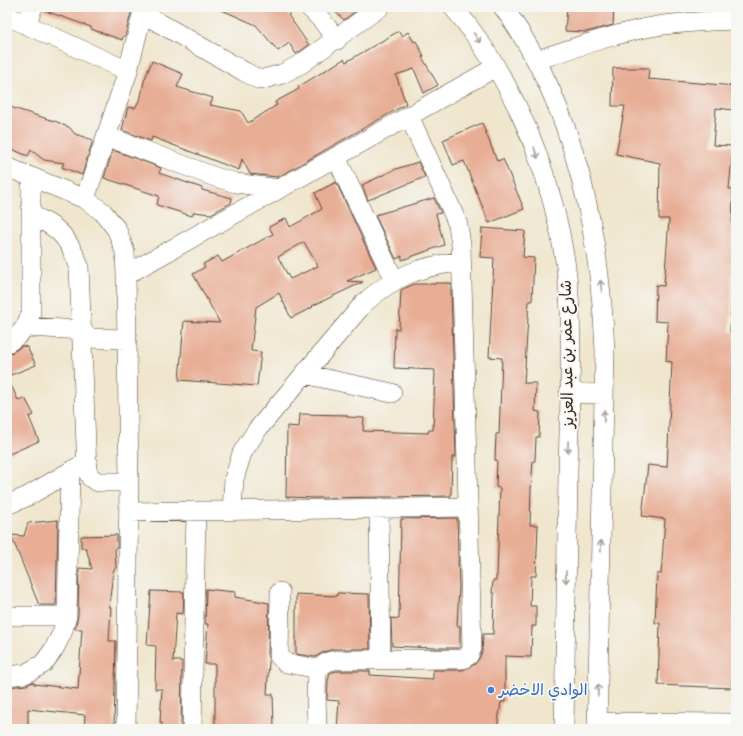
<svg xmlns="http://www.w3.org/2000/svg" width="743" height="736" font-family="Caveat,'Playpen Sans Arabic',sans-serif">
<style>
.building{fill:#e8ad95;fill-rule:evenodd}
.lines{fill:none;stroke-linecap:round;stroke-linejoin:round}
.minor-casing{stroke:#564638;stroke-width:20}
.minor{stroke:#fff;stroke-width:19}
.oneway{stroke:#a79f9a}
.shop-dot{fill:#3f7fe0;stroke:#f6f6f2;stroke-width:1.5}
.labels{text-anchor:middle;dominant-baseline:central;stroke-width:3.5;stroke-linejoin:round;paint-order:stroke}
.street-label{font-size:16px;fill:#3b2a1e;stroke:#f6f6f2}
.shop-label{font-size:16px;fill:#366cbe;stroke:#f6f6f2;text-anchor:start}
</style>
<rect width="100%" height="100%" fill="#f6f6f2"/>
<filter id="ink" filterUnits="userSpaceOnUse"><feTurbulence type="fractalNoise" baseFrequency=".025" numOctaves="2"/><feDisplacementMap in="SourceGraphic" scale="8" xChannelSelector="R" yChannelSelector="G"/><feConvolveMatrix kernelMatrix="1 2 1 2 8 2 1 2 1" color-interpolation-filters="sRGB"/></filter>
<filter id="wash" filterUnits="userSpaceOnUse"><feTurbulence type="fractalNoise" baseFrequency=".012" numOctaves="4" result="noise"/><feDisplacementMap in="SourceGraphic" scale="16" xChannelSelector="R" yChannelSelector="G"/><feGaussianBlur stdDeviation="0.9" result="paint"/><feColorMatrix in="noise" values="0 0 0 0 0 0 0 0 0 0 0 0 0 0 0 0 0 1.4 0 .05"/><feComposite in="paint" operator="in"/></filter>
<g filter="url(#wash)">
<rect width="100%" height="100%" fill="#f0e6ce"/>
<g id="blocks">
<path class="building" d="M44 7H122L132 10 125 36H123L122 40 91 29V27L43 10Z
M215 7H298L288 15 309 45 296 54 289 43 278 51 256 25Z
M330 7H361L344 20Z
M567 7H614L613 25 586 32 565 31Z
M399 31 402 36 408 32 414 42 416 41 424 56 422 57 438 85 424 93 414 69 396 75 406 104 278 177 250 174 242 159 239 170 152 137 151 141 122 130 128 107 135 108 141 97 144 81 152 61 183 74 177 87 213 98 210 105 241 111 248 123 277 105 275 102 299 89 298 87 344 59 346 62Z
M613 68H649L648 79 736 86 734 110 716 108 713 145 733 146 729 189H733L732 239H734L731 289H732L730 332H735L734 381H736V413L734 468H736V632H734L732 688 658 685 660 623H655L657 574H661L665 519 642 516 648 465 667 467 672 362 666 361 668 322 655 321 656 285 664 286 669 219H659L660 163 616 154 625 106H612Z
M7 106 60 123V124L69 127 75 134 93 140 82 175 62 167 64 163 44 160 31 150 28 156 7 147Z
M482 123 497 161 503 159 524 209 489 223 464 161 453 165 443 140Z
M113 150 161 168 159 173 202 188V190L232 198 231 203 211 214 194 212 192 216 157 205 159 196 104 178Z
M418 162 425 177 368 200 362 185 396 169Z
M336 182 376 268 347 281 363 282 312 306 313 307 291 318 279 293 256 307 251 351 261 352 257 386 179 380 184 321 220 323 193 274 205 267 203 264 218 256 222 262 273 234 269 227 286 218 290 227 322 209 315 193ZM304 242 318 266 290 279 278 257Z
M434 198 441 213 436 214 444 245 402 260V256L396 259 375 215Z
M482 228 525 231 523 257 534 258 532 301H529L524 383H536L535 411 540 412 539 437H536L535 461H533L531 489 530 525H538L536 576H531L530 606H536V626H532L531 657 505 656V702H501L497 729H337L339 701 327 700 328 681 330 673 336 671H370V675L433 679V670H463L475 664 479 659 482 652 483 634H493L494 593H492L493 580H496V576H497L500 488 496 487 497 460H495L496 434H499L502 358 489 357 494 258 480 257Z
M435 283H451V289L456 457H452L451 496 314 498 286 497 287 426 299 427 300 414 347 415V417L364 418 363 431 428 433 429 430H433L435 370 394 368 395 329H399L401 290 414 284H435Z
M22 346 27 347 36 365 11 375 7 354 13 352Z
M7 376 18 400 25 398 34 415 29 417 39 441 7 455Z
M457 518 459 587 457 626H460V648H434L392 646 391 618 399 619 401 519Z
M58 520 56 605H39L11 535 24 536 28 523Z
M117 535V548H115L116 567 113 571 109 607H111L109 641H116L114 729H84L85 715 28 709V729H7V687L26 685 33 682 34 684 78 689 82 629H75L78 616 79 568 92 569 86 548H81V536Z
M206 589 235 592V597L269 603 268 656 269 661 267 694H273L274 729H215V664H205L208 624H205Z
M151 591 184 592 183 614 176 613 173 661H182L181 729H161L162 723H160L162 689H155L156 646 147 645Z
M337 593 369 594 370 649H333L322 653 315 657 296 654V594L337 596Z"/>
</g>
</g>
<g filter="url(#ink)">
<use href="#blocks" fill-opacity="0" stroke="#564638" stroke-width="1"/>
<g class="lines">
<g class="minor-casing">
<path id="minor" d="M309 7 320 18 337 40
M453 7C522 88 565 205 570 311 572 365 569 419 568 473 567 558 565 644 564 729
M503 7C575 106 600 231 605 351L597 729
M142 13 245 72 260 80 282 74 301 64 380 7
M7 16 128 71
M26 25 33 7
M537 60C576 47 616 33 657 26 683 22 710 21 736 20
M106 136 215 177 236 183 279 189
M336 157 394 280
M7 167 85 199 103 212 117 230 125 252 126 275 129 482 126 729
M85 199 128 71 144 7
M31 215C59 227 68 237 79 266L87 471 91 478 98 482H129
M126 275 496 67
M26 327 83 330
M83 338 127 339
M7 343C21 335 25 329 31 313V177
M304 374 392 393
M569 393 604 394
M7 505 28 496 78 467
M379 508 381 660
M232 510 234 479 242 453 257 430 364 303C395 276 420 266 460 262
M129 512 468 507
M280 592 279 656 286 663 319 669
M7 616H67
M7 676 25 674 43 664 54 649 62 633 67 616 70 472
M597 722 736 723
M192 729 196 511
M317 729C317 716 314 678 319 669 323 663 329 661 335 660L463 659 469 655 472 648 461 245 458 225 450 206 409 116"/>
</g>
<use href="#minor" class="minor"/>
</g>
<defs><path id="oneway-shaft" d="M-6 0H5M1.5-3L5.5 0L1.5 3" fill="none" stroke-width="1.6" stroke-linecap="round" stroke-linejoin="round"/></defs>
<g class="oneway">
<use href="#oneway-shaft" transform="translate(477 38) rotate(56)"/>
<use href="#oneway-shaft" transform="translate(536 153) rotate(71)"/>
<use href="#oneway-shaft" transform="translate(601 286) rotate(-96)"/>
<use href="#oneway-shaft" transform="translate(604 416) rotate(-89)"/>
<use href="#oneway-shaft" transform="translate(568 447) rotate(91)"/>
<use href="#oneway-shaft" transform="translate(601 546) rotate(-89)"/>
<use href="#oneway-shaft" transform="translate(566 577) rotate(91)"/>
<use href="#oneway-shaft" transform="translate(598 690) rotate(-89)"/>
</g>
</g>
<circle class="shop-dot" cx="491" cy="690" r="4"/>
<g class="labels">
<g class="street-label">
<text transform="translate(567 354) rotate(-91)">شارع عمر بن عبد العزيز</text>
</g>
<g class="shop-label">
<text x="499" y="690">الوادي الاخضر</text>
</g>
</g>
<rect width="743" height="736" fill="none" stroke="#f6f6f2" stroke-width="24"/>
</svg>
